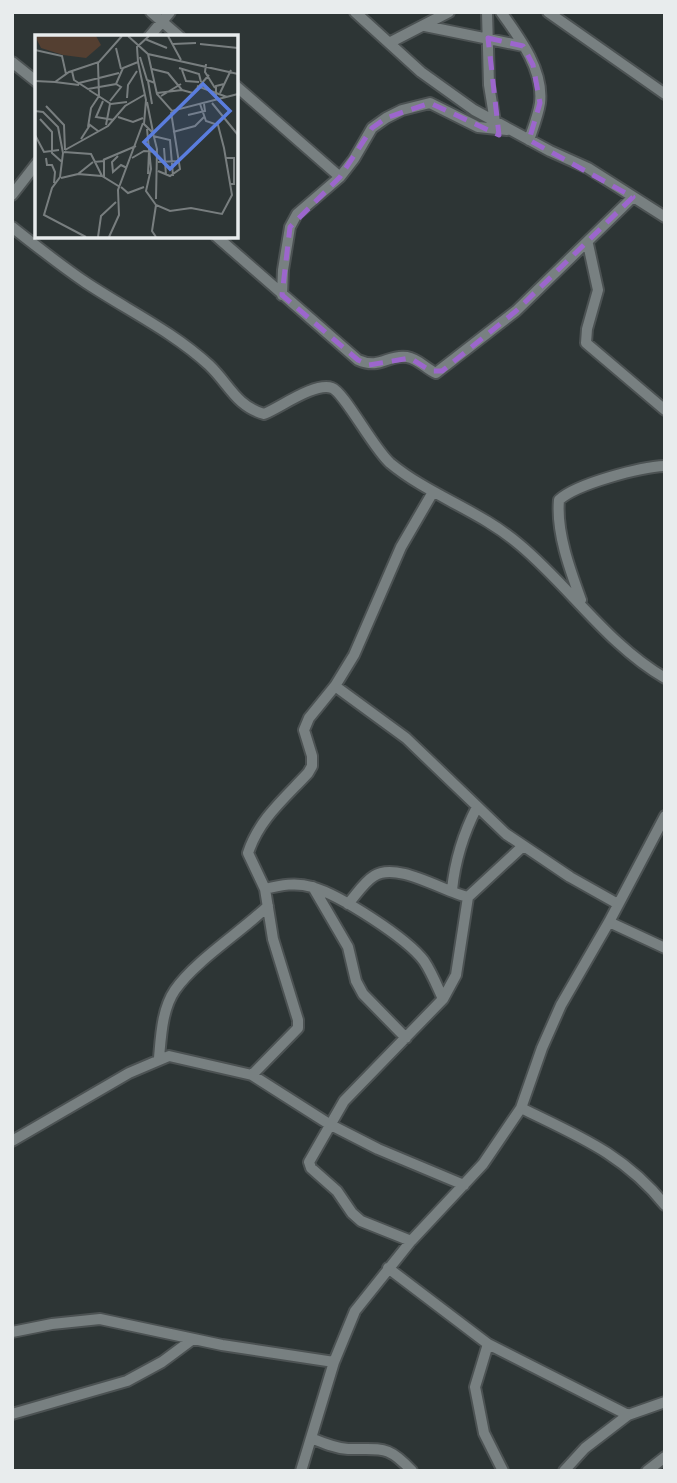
<svg xmlns="http://www.w3.org/2000/svg" width="677" height="1483" font-family="Manrope,sans-serif">
<style>
.lines{fill:none;stroke-linecap:round;stroke-linejoin:round}
.street-casing{stroke:#4c5253;stroke-width:14}
.street{stroke:#788081;stroke-width:10}
.marked{fill:none;stroke:#9c66cd;stroke-width:5;stroke-dasharray:14 9;stroke-linejoin:round}
.inset-road{fill:none;stroke:#787e7f;stroke-width:2}
.view{fill:#5a7dde;fill-opacity:0.15;stroke:#5a7dde;stroke-width:3.5}
.inset-edge{fill:none;stroke:#e8eced;stroke-width:3.5}
</style>
<rect width="100%" height="100%" fill="#2d3535"/>
<g class="lines">
<g class="street-casing">
<path id="street" d="M151 12 180 37
M355 12 421 72 474 110 550 151 588 168 665 217
M487 12 489 85 495 122
M501 12C519 37 544 70 540 103 538 116 533 128 529 140
M548 12 665 94
M425 26 523 46
M149 37 170 12
M389 43 449 12
M12 62 37 82
M236 86 340 177
M12 195 37 163
M12 227C36 246 60 265 85 282 127 310 172 331 209 365 229 384 236 406 264 414 281 407 315 382 332 388 344 392 373 448 390 463 430 496 481 511 520 545 570 587 608 645 665 678
M216 236 358 360C381 370 387 354 407 357 419 359 426 369 436 373L516 311 633 197
M588 244 598 290 587 329 586 343 665 410
M282 295 283 270 290 227 297 214 340 177 354 159 372 128 386 118 402 110 430 103 478 127 507 130
M581 600C570 570 556 532 559 500 576 484 640 467 665 466
M335 686 406 738 506 834 570 877 618 904
M313 887 348 947 356 981 363 994 406 1038
M265 889C281 885 296 882 312 887 340 895 407 938 424 961 432 973 437 986 443 999
M452 890C455 860 463 834 477 807
M348 904C356 895 364 882 374 876 397 861 444 892 468 897L523 846
M609 922 665 948
M159 1058C161 1036 162 1009 175 990 195 961 241 932 268 906
M252 1075 298 1028V1020L273 939 265 889 248 853C259 819 285 798 308 773L312 766V756L304 730 309 718 335 686 354 655 401 547 433 492
M521 1108C578 1136 624 1154 665 1205
M12 1141 129 1073 169 1056 252 1075 329 1124 378 1149 464 1185
M411 1241 361 1221 352 1213 337 1191 311 1168 309 1162 344 1101 443 999 456 975 468 897
M388 1268 488 1344 628 1415
M12 1332 52 1324 100 1319 222 1345 334 1362
M488 1344 475 1387 484 1433 503 1471
M12 1414 127 1381 162 1362 193 1339
M311 1438C323 1443 335 1448 348 1449 382 1450 387 1444 412 1471
M301 1471 334 1362 355 1311 411 1241 483 1164 521 1108 542 1048 561 1005 609 922 665 816
M564 1471 585 1448 628 1415 665 1402
M647 1471 665 1457"/>
</g>
<use href="#street" class="street"/>
</g>
<path class="marked" d="M488 38 523 46 533 65 540 103 529 140 633 197 516 311 442 371H431L410 358 369 365 358 360 282 295 290 227 340 177 372 128 386 118 430 103 499 135Z"/>
<g transform="translate(35 35)">
<rect width="203" height="203" fill="#2d3535"/>
<path d="M0 1H61L66 10 51 23 28 20 6 13Z" fill="#543f31"/>
<path class="inset-road" d="M93 1 113 19 203 39M133 1 146 25M110 4 132 13M138 9 161 8M165 9 203 13M81 13 86 34M0 15 27 21 31 39M113 19 122 59 137 76 203 59M105 22 112 45 120 48M103 27 111 65 109 89 118 98 122 114 121 164M171 29 170 37 180 53M144 33 164 39 166 47M117 34 133 38 147 55M147 35 151 46 164 47M37 36 39 45 53 54 81 49 88 33 103 27 102 12 114 1M0 46 20 47 34 37 64 27 87 1M113 46 117 69M20 47 44 50M44 48 84 38M162 51 192 62M54 55 76 69 92 67M122 58 147 55 158 58 174 40M185 58 196 35M126 61 146 49M92 63 93 50 102 36M181 65V51L189 49M68 66 61 82 79 85M75 66 86 52 81 49M112 67 118 97M177 68 203 100M11 71 29 90 30 115M0 76 8 77 23 92 28 118 25 142 17 153 9 180 51 202M153 80 170 76 169 69M83 82 98 87 108 83M5 84 17 97V118L27 127M71 90 75 69M53 92 56 73 64 61 63 28M112 94 116 134 111 156 121 170 135 176 156 173 187 179 197 160 189 113 183 90 171 86 165 69M138 97 160 91 169 82M0 100 9 117 24 115M118 101 135 105 138 141M46 104 55 90 63 96M129 113 131 140M30 115 73 91 90 71 109 60M29 117 56 119 67 141M83 121 77 127 78 137 86 130 92 133M11 123 12 130H17L20 137 19 148M97 123 109 116 122 117M190 123H199V149H195M68 125 101 111M59 127 69 126V142M123 127 144 126M123 136 135 141 145 134 136 77M43 139 67 141 85 152M113 139 114 116M26 143 43 139 58 127M86 152 93 158 109 152M63 202 66 181 81 167M74 202 84 180 83 155 108 88M121 202 117 196 121 170"/>
<path class="view" d="M168 49 195 76 135 134 109 107Z"/>
<rect width="203" height="203" class="inset-edge"/>
</g>
<rect width="677" height="1483" fill="none" stroke="#e8eced" stroke-width="28"/>
</svg>
